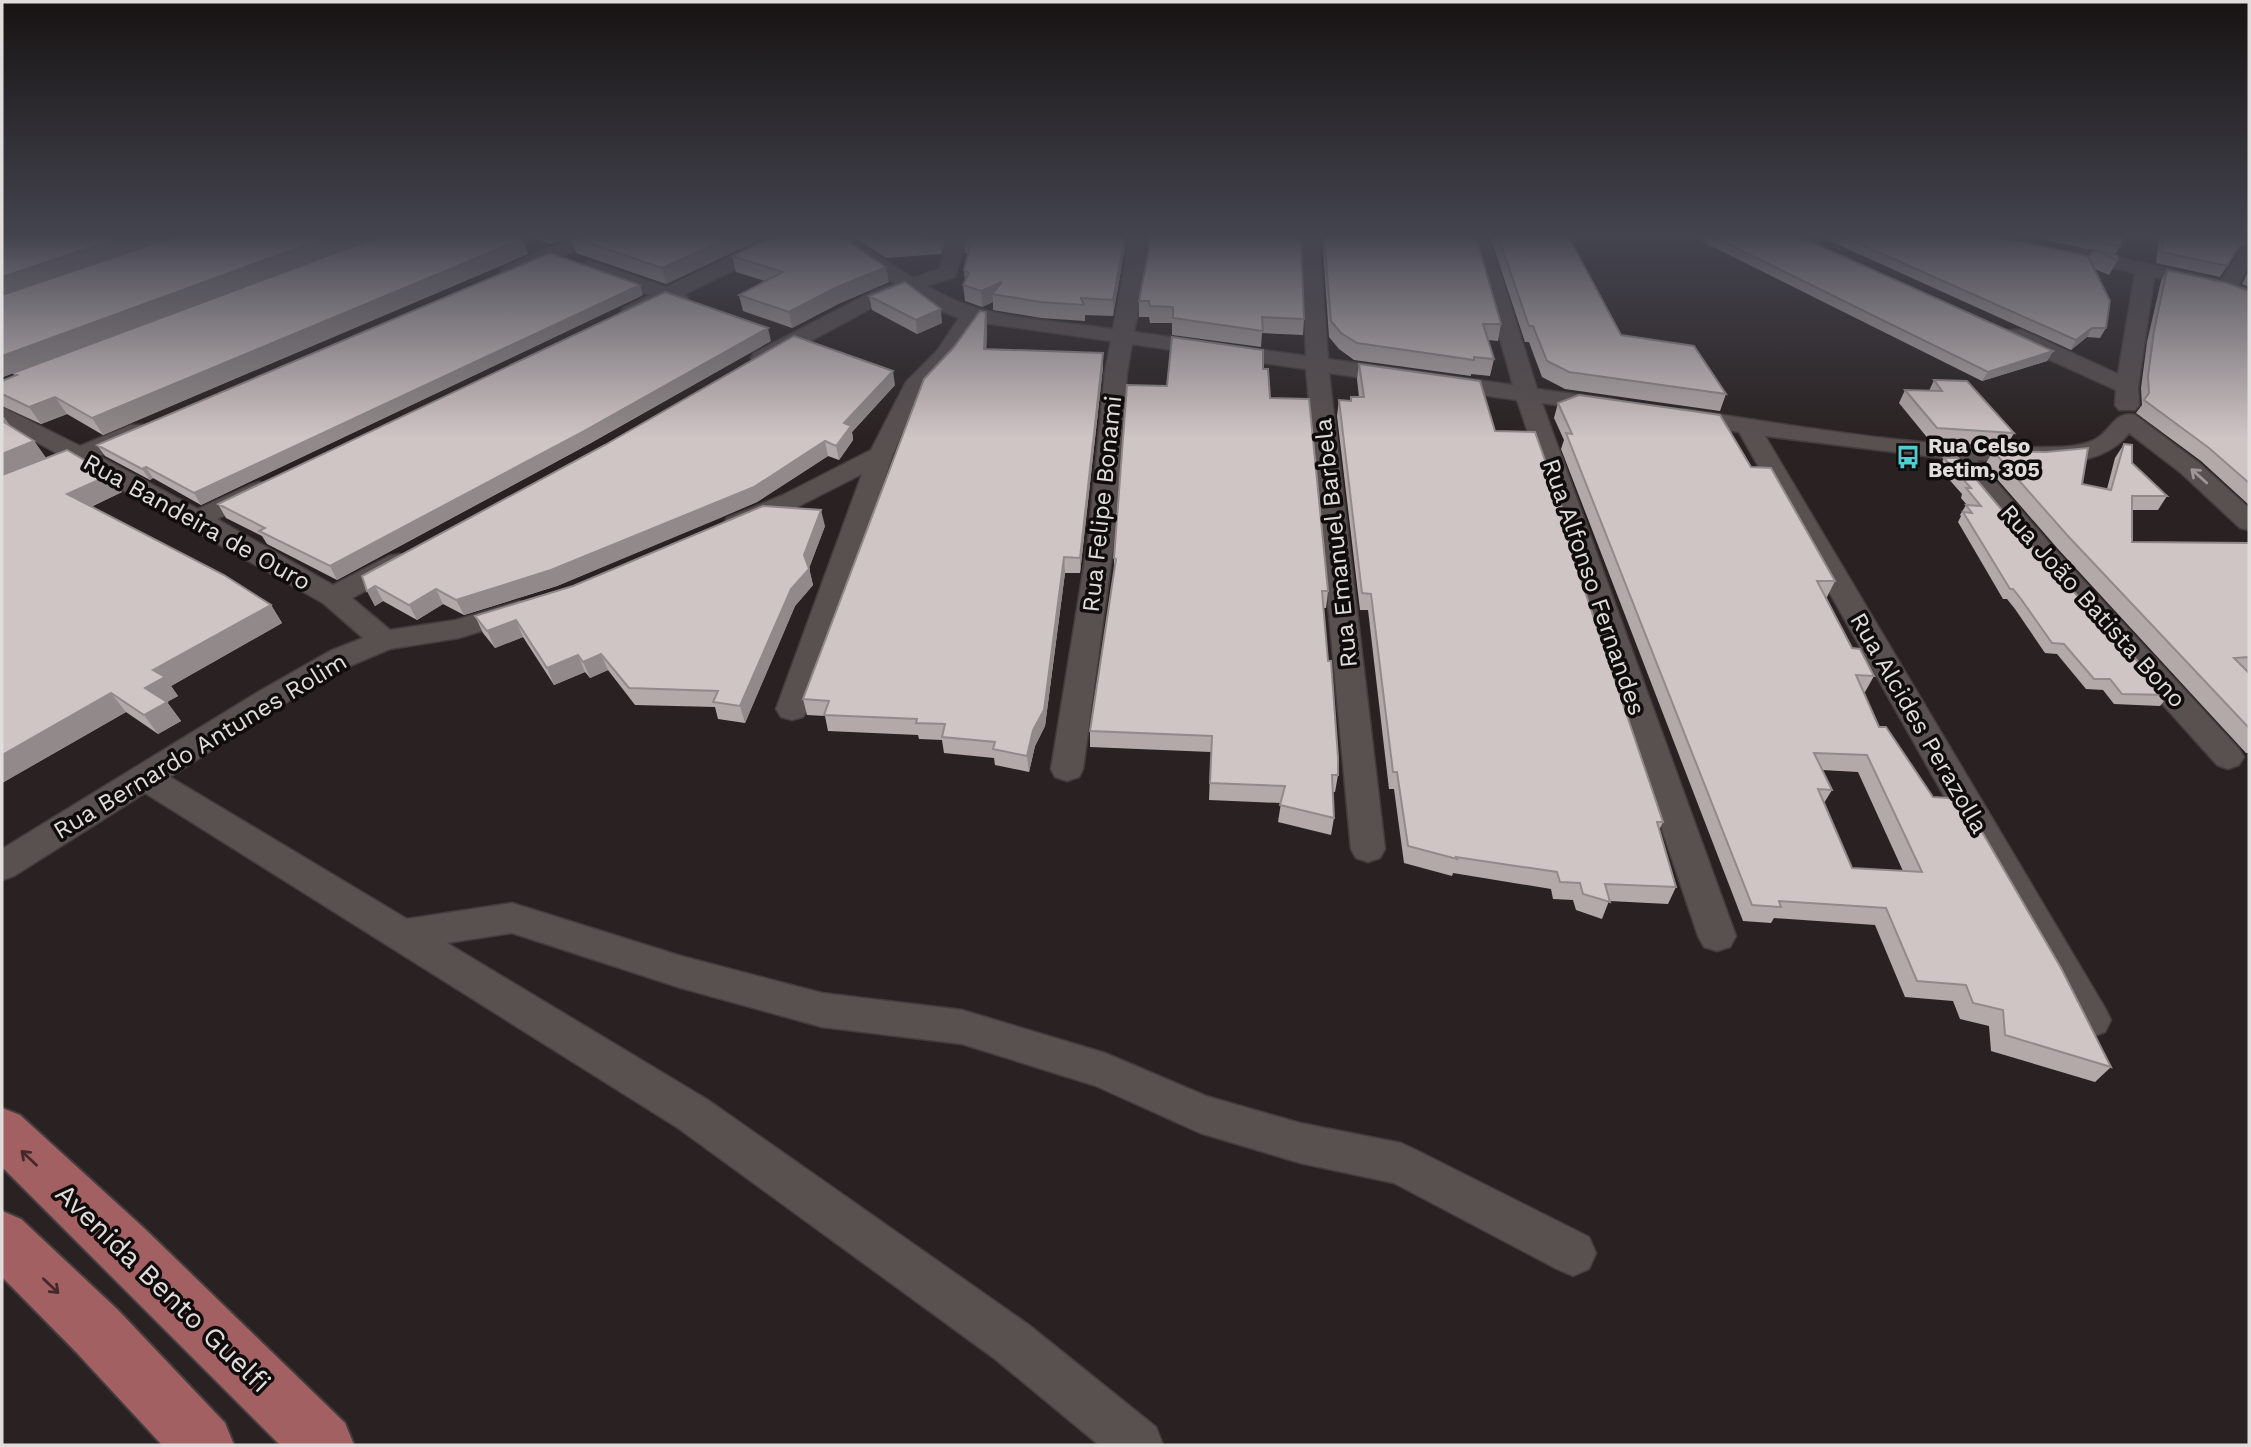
<svg xmlns="http://www.w3.org/2000/svg" width="2251" height="1447" font-family="'Work Sans',sans-serif">
<style>
.lines{fill:none;stroke-linecap:round;stroke-linejoin:round}
.minor-casing{stroke:#443d3d;stroke-width:3}
.major-casing{stroke:#443d3d;stroke-width:4}
.minor{fill:#595050;fill-rule:evenodd}
.major{fill:#a26062;fill-rule:evenodd}
.wall{fill:#b3a9a9;fill-rule:evenodd}
.shaded-wall{fill:#928a8a}
.building{fill:#d0c5c5;stroke:#928a8a;stroke-width:2;fill-rule:evenodd}
.oneway{stroke:#9e9696}
.oneway2{stroke:#43292a}
.labels{text-anchor:middle;dominant-baseline:central;stroke-width:7;stroke-linejoin:round;paint-order:stroke}
.far-poi-label{font-size:21px;font-weight:bold;fill:#e2dddd;stroke:#100c0c;text-anchor:start}
.street-label{font-size:24px;fill:#e2dddd;stroke:#100c0c}
.near-street-label{font-size:28px;fill:#e2dddd;stroke:#100c0c}
</style>
<rect width="100%" height="100%" fill="#2a2222"/>
<g class="lines">
<g class="minor-casing">
<path id="minor" d="M577 236H602L600 240 518 275H504L501 271 504 267Z
M774 236H798L796 240 685 294 688 298 685 302H669L638 316H624L621 312 624 308 650 295 582 271 579 267 589 261 666 287Z
M825 236H847L913 278 939 269 949 236H967L955 277 927 286C981 320 1051 320 1113 329L1130 236H1144C1153 254 1138 310 1134 332L1306 356 1301 236H1319L1328 359 1513 385 1471 236H1489L1537 389 1611 399 1619 401 1623 406 1619 411 1611 413 1542 403 1736 936 1730 947 1717 951 1704 947 1698 936 1517 400 1329 373 1385 849 1380 858 1368 862 1356 858 1351 849 1306 369 1132 344 1127 372 1114 541 1083 769 1079 777 1067 781 1055 777 1051 769 1088 541 1105 372 1111 341 977 322 953 360 926 385 909 417 893 454 808 709 803 717 792 720 781 717 776 709 862 474 801 505 745 530 736 532 727 530 723 524 727 518 783 495 871 450 906 382 937 351 959 318 934 308 909 292 890 298 770 363H754L751 358 754 353 876 290 895 284Z
M2249 245V266L2238 285 2249 289V302L2220 292 2154 277 2138 387 2139 405 2135 410H2119L2115 405 2116 390 2006 340 2003 335 2006 330H2022L2118 374 2135 273 2069 258 2066 254 2069 250 2076 248 2221 280 2242 247Z
M2 407 80 446 131 425H147L151 430 147 435 99 456 198 509 250 485 259 482 268 485 272 490 268 495 217 519 333 585 389 556 399 554 409 556 413 562 409 568 352 598 390 630 456 620 519 601 529 604 533 610 529 616 459 638 390 649 352 665 280 706 170 777 407 919 512 903 681 956 822 993 962 1010 1105 1053 1206 1096 1300 1123 1401 1143 1416 1150 1589 1237 1596 1253 1589 1269 1573 1276 1557 1269 1394 1183 1300 1163 1200 1133 1096 1086 962 1044 822 1027 681 988 512 933 447 943 708 1100 1029 1325 1156 1427 1163 1445H1099L995 1359 678 1128 145 793 14 876 2 880V849L258 692 330 651 363 638 323 603 78 465 2 497V480L60 455 2 423Z
M1683 409C1805 427 1928 450 2052 447 2066 447 2081 446 2094 440 2111 432 2114 410 2135 415L2199 463 2249 508V530L2240 528 2181 473 2129 433C2097 475 2024 462 1977 460L2056 551 2239 749 2244 757 2239 765 2228 769 2217 765 2036 563 1950 459 1765 436 2105 1008 2111 1020 2105 1032 2091 1037 2077 1032 1739 432 1675 421 1671 416 1675 411Z"/>
</g>
<g class="major-casing">
<path id="major" d="M2 1108 20 1115 145 1229 345 1423 354 1445H280L2 1167Z
M2 1211 21 1219 118 1310 225 1423 234 1445H162L76 1352 2 1277Z"/>
</g>
<use href="#minor" class="minor"/>
<use href="#major" class="major"/>
</g>
<path class="wall" d="M2 236H378L163 317 522 239 528 254 103 435 67 414 41 424 2 406V381L15 376 13 373 3 377 2 376Z
M527 236H571L551 244Z
M575 236H768L666 284 576 253 571 237Z
M852 236H947L941 254 886 258Z
M964 236H1127L1113 316 1085 315V321L1041 318 993 310V302L982 307 965 301 963 285 965 281 964 270 968 253H965Z
M1145 236H1301L1304 319 1303 335 1262 333 1261 347 1172 335V323H1150L1149 317H1139V301L1149 249V240Z
M1322 236H1476L1501 324 1498 341 1488 340 1494 359 1490 376 1471 374V376L1354 360 1339 349 1329 337Z
M1490 236H1568L1621 335 1726 394 1720 411 1565 389 1542 377 1529 342H1525Z
M1691 236H1798L2053 351 2047 361 1982 381Z
M1819 236H1994L2089 257 2093 250 2118 260 2109 275 2095 269 2106 328 2100 338 2087 337 2071 350Z
M2027 236H2122L2120 246 2115 255Z
M2159 236H2249V243L2240 246 2220 277 2156 263Z
M732 256 889 282 838 304 792 328 743 311 739 295 765 281 736 272Z
M2167 270 2249 291V505L2201 461 2136 413 2142 405 2141 388 2147 342 2161 281Z
M2249 270V287L2242 284Z
M643 295 201 505 153 478 150 480 105 456 97 445Z
M869 296 942 323 917 334 872 310Z
M986 312 987 326 986 349 1103 367 1080 573H1065L1045 726 1035 746 1029 772 995 765 994 758 944 753 942 740 919 739 918 735 828 731 825 716 807 715 803 699Z
M771 341 589 444 337 580 267 544 262 536 226 518 218 504Z
M1359 364 1495 431 1571 549 1663 822 1659 830 1676 887 1668 904 1609 901 1602 919 1576 910 1573 900 1553 899 1551 889 1453 873 1452 876 1404 863 1394 789H1389L1368 610H1360L1337 416 1339 400 1350 401 1351 397H1359L1357 379Z
M1263 369 1270 398 1328 591 1326 608H1323L1338 775 1335 792H1333L1334 818 1331 835 1278 822 1281 803 1209 800 1211 752 1090 747V731L1114 573V558L1167 386Z
M1934 380 2014 433 2006 447 1930 441 1899 403 1905 390 1929 391Z
M895 385 852 432 853 440 839 460 828 456 757 502 557 586 464 615 443 604 417 620 383 601 375 606 367 591 362 576Z
M1558 403 1751 467 1835 581 1827 597H1826L1852 648 1874 676 1865 692H1864L1879 727 2111 1067 2095 1082 1991 1051 1989 1026 1960 1019 1953 1001 1905 997 1875 925 1774 918 1771 923 1743 921 1561 449 1564 440 1554 418ZM1822 770 1858 772 1903 871 1852 868 1824 803 1832 790Z
M11 427 34 441 46 458 122 492 91 507 271 605 282 623 171 686 178 696 167 702 181 721 158 734 126 712 2 783Z
M2124 444 2132 463 2167 496 2158 510H2132V542L2249 543V672H2248L2249 673V753H2246L2058 549 1985 465 1993 451 2082 484 2107 489 2115 458Z
M1953 452 2040 555 2169 695 2160 706 2114 704 2103 690 2086 689 2057 654 2045 653 2015 609 2007 599H2003L1958 522 1961 516 1960 515 1966 505H1967L1961 498 1962 494 1939 468 1944 458H1950Z
M825 526 809 568 813 585 795 606 745 723 718 719 715 707 635 705 608 670 590 678 585 672 554 685 523 637 495 648 483 633 475 616Z"/>
<path class="shaded-wall" d="M123 236H176L2 296V277Z
M330 236H378L3 377 2 375V356Z
M548 236H571L551 244Z
M732 236H768L666 284 662 268Z
M940 236H947L941 254 939 239Z
M1125 236H1127L1113 316V300Z
M2246 236H2249V243L2240 246Z
M522 239 528 254 103 435 92 418Z
M886 267 889 282 838 304 792 328 789 312 835 288Z
M1002 282 992 294 993 302 982 307 981 291Z
M640 285 643 295 201 505 194 493Z
M941 309 942 323 917 334 916 320Z
M986 312 987 326 986 363 984 349Z
M768 328 771 341 589 444 337 580 330 566Z
M2092 328 2087 337 2071 350 2076 340Z
M2053 351 2047 361 1982 381 1988 372Z
M1103 353V367L1080 573V558Z
M893 371 895 385 852 432 853 440 839 460 836 446 844 423Z
M55 397 67 414 41 424 29 407Z
M2 417H4L16 434 2 425Z
M34 441 46 458 2 477V454Z
M825 441 828 456 757 502 718 519 557 586 464 615 456 600Z
M146 467 153 478 150 480 142 469Z
M110 475 122 492 79 512 67 494Z
M821 510 825 526 808 571 809 569 813 585 795 606 745 723 740 706 791 589Z
M1064 557 1065 573 1045 726 1035 746 1029 772 1027 756Z
M375 586 383 601 375 606 367 591Z
M436 589 443 604 417 620 409 605Z
M271 605 282 623 171 686 178 696 159 706 145 688 153 670Z
M516 620 523 637 495 648 487 631Z
M601 654 608 670 590 678 583 662Z
M578 655 585 672 554 685 547 668Z
M111 693 126 712 2 783V755Z
M167 702 181 721 158 734 144 715Z"/>
<path class="building" d="M2 236H123L2 277Z
M177 236H330L2 356V295Z
M381 236H514L522 239 92 418 55 397 29 407 2 394V381L17 375 13 373Z
M575 236H732L662 268 571 237Z
M776 236H840L886 267 835 288 789 312 739 295 783 272 732 256Z
M874 236H940L939 239 884 242Z
M964 236H1125L1113 300 1081 298 1084 305 1040 302 992 294 1002 282 981 291 963 285 969 273 964 270 972 237H963Z
M1149 236H1301L1304 319 1262 317 1263 331 1173 318V307L1150 306 1149 301H1139L1149 248Z
M1324 236H1476L1501 324H1483L1494 359 1474 357V360L1357 343 1341 333 1331 321Z
M1498 236H1568L1621 335 1694 346 1726 394 1569 372 1547 361 1533 326H1529Z
M1712 236H1798L2053 351 1988 372Z
M1842 236H1994L2088 256 2110 301 2106 328H2092L2076 340Z
M2073 236H2122L2120 246Z
M2164 236H2246L2227 266 2162 252Z
M2093 250 2118 256V260Z
M550 253 640 285 194 493 146 467 142 469 97 445Z
M2167 270 2227 283 2249 291V483L2209 448 2144 400 2149 393 2148 376 2154 331Z
M905 282 941 309 916 320 869 296Z
M665 292 768 328 584 431 330 566 259 531 265 528 218 504Z
M980 311 986 312 984 349 1103 353 1080 558 1064 557 1044 710 1033 730 1027 756 993 749 995 742 942 737 945 724 916 723 917 719 824 715 829 701 803 699 924 379 954 347Z
M794 336 893 371 844 423 851 426 836 446 825 441 754 487 551 570 456 600 436 589 409 605 375 586 367 591 362 576 605 445Z
M1172 337 1263 350V369H1268L1270 398 1309 399 1328 591H1322L1328 661H1331L1338 757V775H1332L1334 818 1280 805 1285 786 1210 783 1212 736 1090 731 1116 559 1114 558 1127 385 1167 386Z
M1359 364 1480 381 1495 431 1535 432 1574 542 1569 544 1663 822H1657L1676 887 1605 884 1610 902 1583 894 1580 883 1560 882 1557 872 1456 857 1457 859 1408 846 1397 772H1393L1371 594 1362 593 1339 400 1351 401V397H1364Z
M1934 380 1967 381 2014 433 1937 428 1905 390 1942 391Z
M1579 395 1720 415 1751 467 1771 468 1835 581H1817L1852 648 1860 649 1874 676 1856 675 1879 727H1886L1933 797 1963 799 2061 968 2111 1067 2005 1035 2003 1010 1973 1003 1966 985 1917 981 1886 908 1779 901 1781 907 1752 905 1566 433 1572 434 1558 403ZM1814 753 1867 755 1922 872 1852 868 1818 789 1832 790Z
M2 421 34 441 2 454Z
M2124 444 2132 445V463L2167 496H2132V542L2249 543V657L2234 658 2249 673V728L2067 535 1993 451 2046 452 2088 448 2082 484 2111 490Z
M67 450 110 475 67 494 224 575 271 605 153 670 165 677 145 688 167 702 144 715 111 693 2 755V475Z
M1953 452 2040 555 2169 695 2122 694 2110 679H2094L2064 644 2052 643 2021 599 2013 589H2010L1963 512 1972 513 1966 505 1981 506 1966 488H1971L1944 458H1957Z
M763 506 821 510 804 555 809 569 791 589 740 706 713 702 718 691 629 688 601 654 583 662 578 655 547 668 516 620 487 631 475 616 573 586Z"/>
<defs><path id="oneway-shaft" d="M-6 0H5M1.5-3L5.5 0L1.5 3" fill="none" stroke-width="1.6" stroke-linecap="round" stroke-linejoin="round" transform="scale(1.75)"/></defs>
<use class="oneway" href="#oneway-shaft" transform="translate(2199 476) rotate(-138)"/>
<g class="oneway2">
<use href="#oneway-shaft" transform="translate(29 1158) rotate(-137)"/>
<use href="#oneway-shaft" transform="translate(51 1286) rotate(44)"/>
</g>
<linearGradient id="sky" x2="0" y2="1"><stop stop-color="#171313"/><stop offset="0.54" stop-color="#44444f"/><stop offset="1" stop-color="#44444f" stop-opacity="0"/></linearGradient>
<rect width="2251" height="438" fill="url(#sky)"/>
<defs>
<g id="bus-bare" transform="scale(1.89)"><path d="M-5-6H5V4H4V6H2V4H-2V6H-4V4H-5ZM-3.5-4V0h7V-4ZM-3.5 1.2v1.5H-2V1.2ZM2 1.2v1.5H3.5V1.2Z" fill="#51ccd1" stroke="#100c0c" stroke-width="2.5" paint-order="stroke"/></g>
</defs>
<g fill-rule="evenodd">
<use href="#bus-bare" x="1908" y="457"/>
</g>
<g class="labels">
<g class="far-poi-label">
<text x="1928" y="445">Rua Celso<tspan x="1928" dy="24">Betim, 305</tspan></text>
</g>
<g class="street-label">
<text transform="translate(1102 504) rotate(-84)">Rua Felipe Bonami</text>
<text transform="translate(197 522) rotate(29)">Rua Bandeira de Ouro</text>
<text transform="translate(1336 543) rotate(-96)">Rua Emanuel Barbela</text>
<text transform="translate(1594 587) rotate(71)">Rua Alfonso Fernandes</text>
<text transform="translate(2093 606) rotate(48)">Rua João Batista Bono</text>
<text transform="translate(1919 723) rotate(60)">Rua Alcides Perazolla</text>
<text transform="translate(200 746) rotate(-31)">Rua Bernardo Antunes Rolim</text>
</g>
<g class="near-street-label">
<text transform="translate(163 1288) rotate(44)">Avenida Bento Guelfi</text>
</g>
</g>
<rect width="2251" height="1447" fill="none" stroke="#e2dddd" stroke-width="7"/>
</svg>
